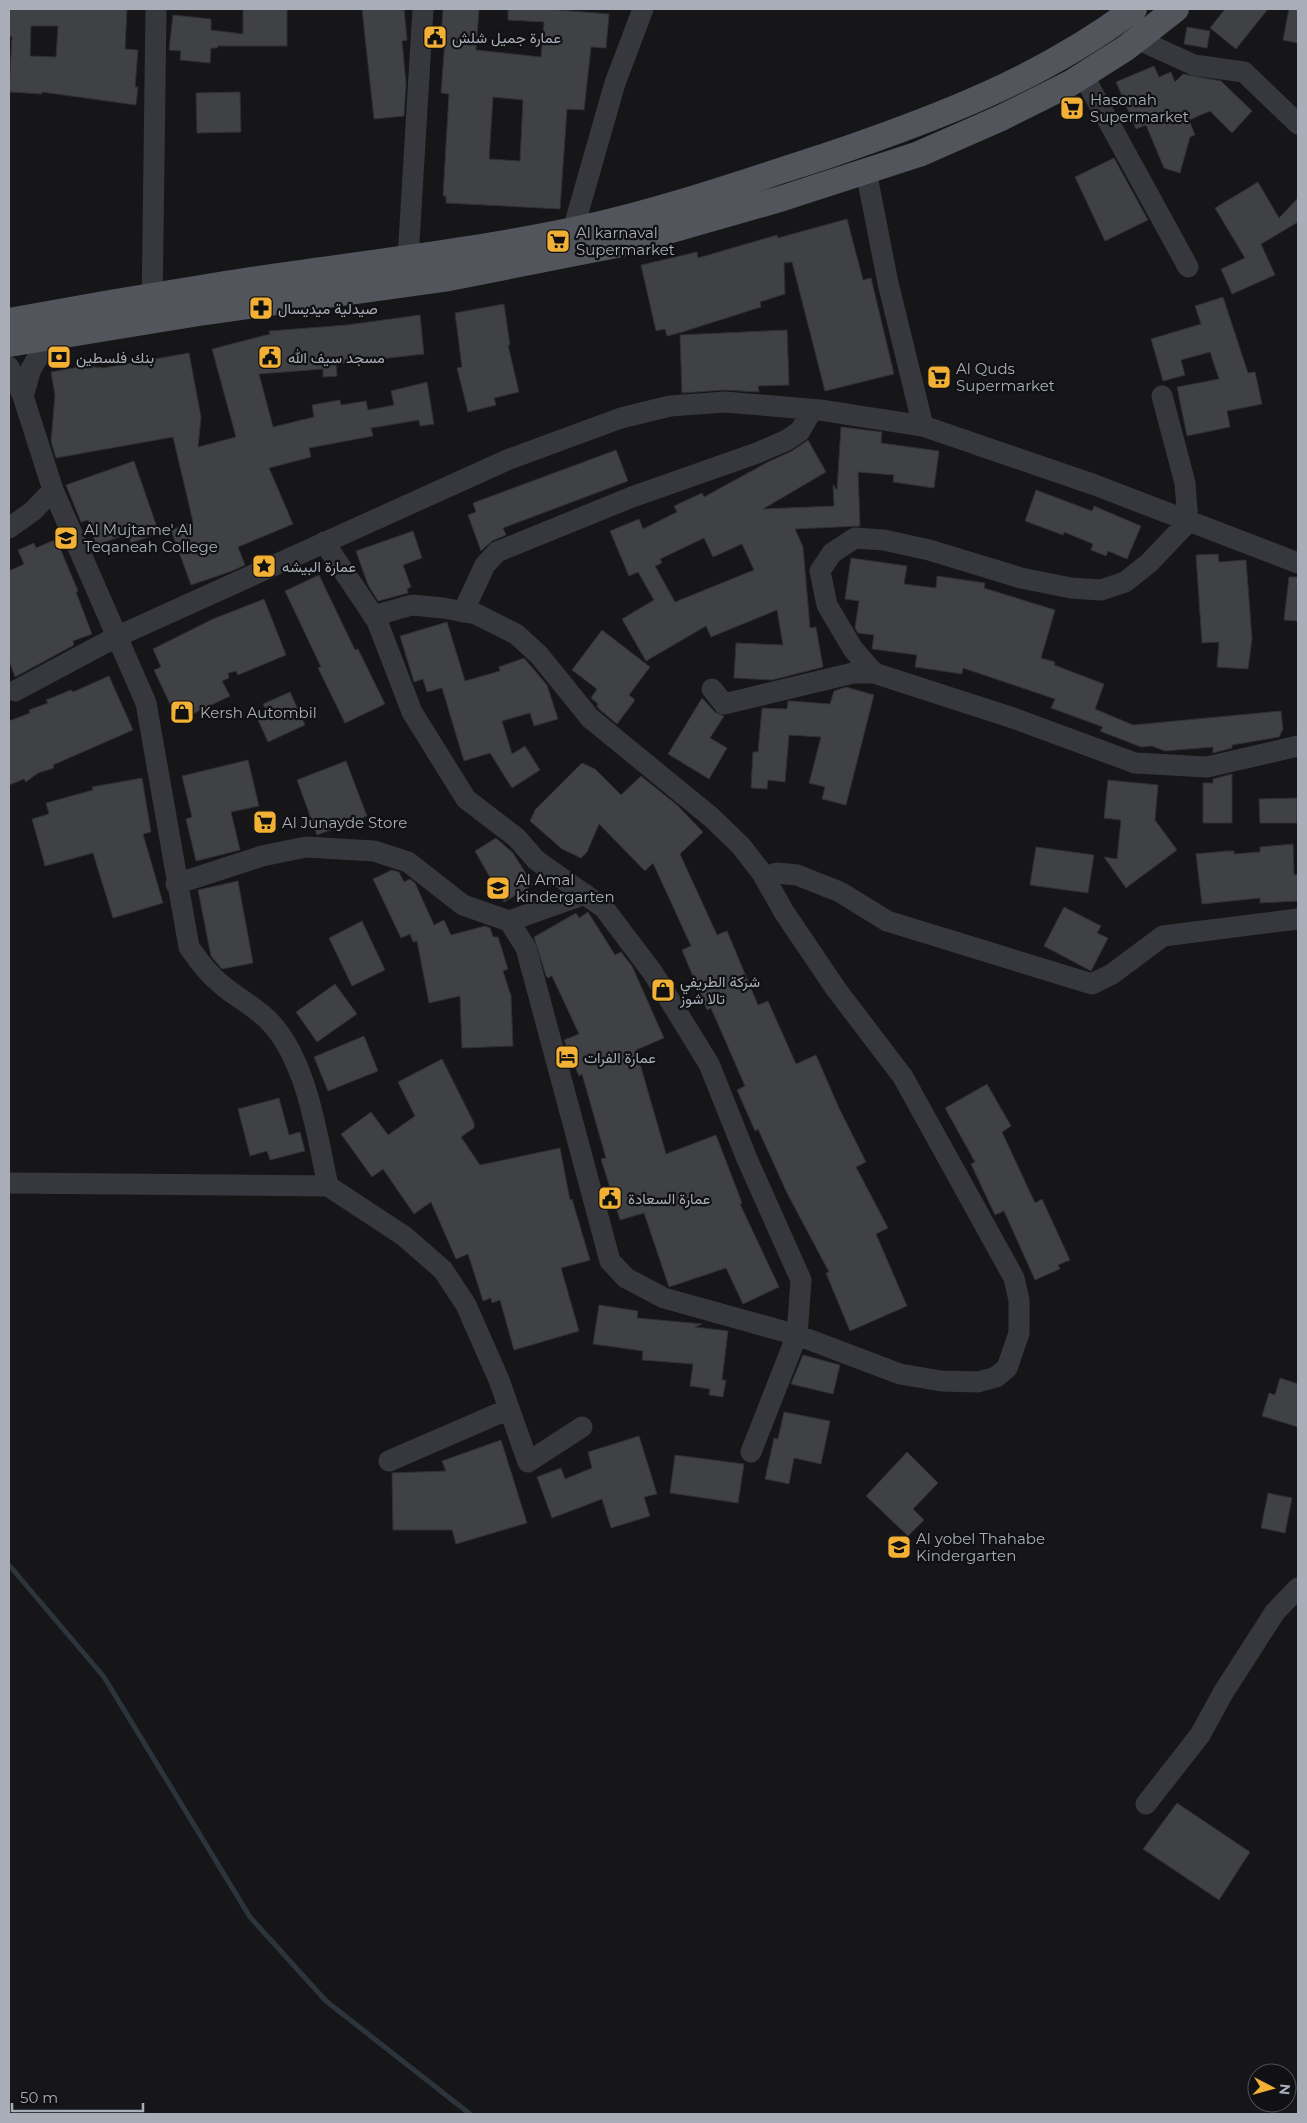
<svg xmlns="http://www.w3.org/2000/svg" width="1307" height="2123" font-family="Montserrat,Vazirmatn,sans-serif">
<style>
.lines{fill:none;stroke-linecap:round;stroke-linejoin:round}
.stream{stroke:#2c353c;stroke-width:5}
.building{fill:#404145;stroke:#303034;fill-rule:evenodd}
.minor{stroke:#37383d;stroke-width:21}
.major{stroke:#53555c;stroke-width:26}
.labels{text-anchor:middle;dominant-baseline:central;stroke-width:4.5;stroke-linejoin:round;paint-order:stroke}
.poi-label{font-size:15px;fill:#a8adb8;stroke:#111113;text-anchor:start}
</style>
<rect width="100%" height="100%" fill="#161618"/>
<g class="lines">
<path class="stream" d="M9 1565 104 1677 250 1917 326 2001 470 2114"/>
</g>
<path class="building" d="M9 9H127L125 49 138 50 135 87H138L136 105 42 92V94L9 92 12 37 9 36ZM31 26H58L56 57 30 56Z
M243 9H287V46H218L217 48H211L210 63 180 60 181 51 169 50 173 15 211 19V30L243 34Z
M362 9H404L407 40 402 41 406 84 404 116 374 119Z
M443 9H479L476 50 541 57 544 22 508 20V9H546L609 14 606 48 591 47 584 110 567 109 560 209 446 203V196H443L449 94 441 93 445 40 441 39ZM493 97 523 100 520 161 489 159Z
M1225 9H1268L1236 49 1210 28Z
M1289 9H1298V43L1283 40Z
M1187 27 1210 31 1207 48 1184 44Z
M1154 66 1159 77 1171 72 1175 82 1183 74 1221 81 1252 111 1232 133 1210 111 1189 120 1195 135 1190 137 1180 173 1164 168 1146 125 1136 129 1116 82Z
M240 92 241 132 197 133 196 93Z
M1114 158 1148 220 1105 241 1075 177Z
M1258 182 1279 218 1298 198V222L1261 244 1275 275 1232 294 1221 269 1245 258 1215 208Z
M847 219 863 280 871 278 894 374 825 391 792 262 784 263 785 294 760 302 761 307 679 333 667 336 665 329 656 331 641 265 697 252 698 258 777 235 778 238Z
M1223 297 1248 373 1255 372 1262 404 1227 411 1230 427 1187 436 1177 387 1219 379 1210 352 1181 360 1185 375 1163 381 1151 339 1201 324 1195 306Z
M504 304 510 345H508L519 392 494 398 496 405 468 412 457 368 462 367 455 313Z
M420 315 424 354 336 364 337 376 323 377V369L259 374 273 427 314 417 312 405 340 400 341 405 366 401 368 410 394 405 391 391 427 382 434 424 420 426 419 420 371 428 373 436 309 448 311 457 269 468 293 524 238 547 245 565 232 571 191 585 171 530 193 522 173 437 56 458 51 441 55 395 51 372 85 366 103 368 189 353 201 417 198 447 236 437 212 349 270 334 269 331 347 325Z
M787 330 789 385 758 386 759 392 724 390 682 393 680 335Z
M841 427 882 432 881 443 939 451 934 488 893 482 894 475 858 472 860 526 795 529 803 547 810 628 816 627 823 667 772 680 734 678 736 643 783 645 777 610 711 637 706 626 646 661 622 619 654 600 638 572 629 576 610 531 639 519 643 529 677 512 674 506 702 493 704 497 768 462 792 451 808 440 826 472 763 509 834 506 833 485 837 490ZM704 538 713 557 742 544 754 570 675 602 655 566 662 563 660 559Z
M616 450 628 481 503 528 506 535 492 541 481 551 468 515 476 512 473 503Z
M134 461 159 533 131 543 128 534 96 545 88 520 81 522 66 485Z
M1036 490 1092 511 1094 506 1141 526 1127 559 1108 551 1106 556 1091 550 1093 544 1064 532 1063 535 1025 521Z
M413 531 422 558 403 565 411 587 407 589 408 593 378 601 368 585 356 551Z
M52 541H57L78 591 76 592 92 634 73 641 74 645 15 677 9 660V571L24 564 18 550 34 543 36 548Z
M1218 554 1219 562 1246 560 1252 639 1248 669 1217 667 1219 642 1202 643 1196 555Z
M851 558 907 566 904 584 936 588 937 576 985 583 984 588 1055 610 1041 658 1055 662 1054 665 1104 684 1095 709 1133 725 1281 711 1283 729 1279 737 1232 745V748L1213 753V747L1165 751 1152 746 1141 747 1100 731 1103 727 1051 708 1055 699 963 668 962 674 915 667 917 655 872 649 874 635 858 633 855 628 859 601 845 599Z
M319 575 355 650 358 649 385 704 345 723 318 668 321 667 285 591Z
M1289 577H1298V621L1284 620Z
M264 599 286 655 238 675 236 671 228 673 229 678 222 681 230 696 178 721 154 670 161 667 153 649 213 619Z
M447 622 465 681 500 671 499 667 524 658 547 685 558 719 534 726 530 713 502 721 512 754 525 746 540 770 512 788 490 753 464 761 442 688 427 692 423 679 414 682 400 636Z
M602 630 650 667 629 695 635 700 617 724 599 709 597 706 598 704 591 698 597 689 572 670Z
M109 676 133 730 53 765 54 768 38 773 26 782 24 779 9 785V721L30 713 29 710 48 703 46 700 71 690 73 692Z
M846 687 874 695 846 805 822 799 825 787 809 783 821 737 789 735 785 782 768 780 767 789 751 788 753 752H758L762 708 787 709 788 701H791L830 704 834 691Z
M290 692 305 725 268 742 258 720 268 715 263 704Z
M702 698 715 712 724 716 710 738 727 748 709 779 668 754Z
M248 760 259 806 231 812 240 850 196 861 186 819 192 817 182 776Z
M346 761 367 816 317 835 297 780Z
M582 763 595 769 621 795 641 776 677 805 703 832 680 854 717 935 727 931 758 1005 768 1001 796 1064 816 1055 839 1108 866 1162 856 1167 888 1228 876 1234 907 1306 850 1331 826 1273 829 1272 787 1193 758 1129 755 1131 737 1090 745 1086 711 1008 707 1010 682 950 691 946 653 863 645 871 599 824 587 852 581 858 562 849 530 821 535 810Z
M1232 774V823H1203V783H1213V779Z
M142 778 151 832 143 834 163 903 113 918 93 853 45 866 32 819 49 814 46 803 93 790 92 787Z
M1108 780 1158 785 1155 820 1177 850 1126 888 1104 857 1117 859 1121 820 1104 818Z
M1297 798V823H1260L1259 799Z
M496 838 513 853 533 885 504 902 475 851Z
M1293 844 1294 875 1298 874V901L1260 903V898L1202 904 1196 854 1227 851H1234V854L1260 852V847Z
M1036 847 1094 855 1088 893 1030 885Z
M392 870 399 872 404 882 410 879 415 883 434 925 444 920 451 935 485 926 490 928 493 937H498L508 969 503 971 511 996 513 1046 462 1048 460 996 429 1003 417 941 413 942 410 934 401 938 373 879Z
M238 881 253 963 222 969 211 956 198 890Z
M1064 907 1101 926 1097 933 1108 938 1091 971 1044 946Z
M588 912 615 955 621 952 632 966 664 1038 636 1050 666 1154 716 1135 742 1203 740 1204 779 1287 743 1304 726 1268 669 1287 644 1213 620 1220 601 1159 606 1158 582 1074 579 1076 564 1040 579 1034 552 976 548 978 546 976 534 937 576 913 579 918Z
M362 921 385 970 352 986 329 938Z
M335 984 357 1014 317 1042 296 1012Z
M364 1036 378 1071 328 1091 314 1057Z
M442 1059 474 1123V1128L461 1137 480 1165 560 1148 570 1200 572 1199 590 1260 561 1268 579 1331 514 1350 500 1300 492 1303 491 1298 483 1301 468 1254 456 1259 431 1202 414 1214 383 1169 372 1177 341 1134 371 1112 388 1135 415 1116 398 1082Z
M987 1084 1011 1126 1002 1132 1035 1203 1042 1199 1070 1260 1058 1265 1060 1269 1035 1280 1004 1211 995 1215 971 1164 975 1162 945 1108Z
M279 1098 289 1135 300 1132 305 1151 270 1160 267 1151 250 1156 238 1109Z
M599 1305 638 1311 637 1318 702 1324 695 1327 728 1331 722 1380H726L723 1397 709 1395 710 1389 690 1386 693 1364 642 1360 643 1351 593 1344Z
M803 1355 840 1365 833 1394 791 1384Z
M1280 1378 1298 1384V1427L1262 1416 1269 1393 1275 1395Z
M784 1412 830 1421 821 1464 794 1458 789 1484 765 1479 774 1438 778 1439Z
M639 1436 657 1494 644 1497 650 1516 611 1528 602 1499 552 1518 537 1477 561 1468 565 1479 592 1468 588 1452Z
M501 1440 527 1523 456 1544 452 1530H393L392 1473 446 1471 442 1461Z
M907 1452 938 1483 913 1509 924 1520 908 1536 866 1496Z
M675 1455 744 1464 738 1503 670 1493Z
M1268 1493 1292 1498 1285 1533 1261 1528Z
M1177 1803 1250 1852 1219 1900 1143 1849Z"/>
<g class="lines">
<path class="minor" d="M1137 39 1194 65 1244 72 1298 124
M1083 75 1188 267
M866 171 888 283 923 426
M573 230 615 83 643 9
M408 259 423 9
M152 310 156 9
M9 367 23 396 53 490 146 703 189 947C199 961 208 974 222 985 237 998 256 1007 270 1022 307 1061 317 1135 328 1186L404 1236 443 1270 466 1305 499 1380 528 1462 582 1427
M23 396 31 369 49 338
M1162 396 1185 483 1188 522 1149 563 1125 582 1101 590 1071 588 1021 578 929 550 884 540 855 538 832 553 820 571 827 605 853 649 874 673 1016 719 1135 763 1207 767 1298 746
M9 528 33 511 53 490
M324 542 377 621 412 712 466 799 517 838 536 860 604 908 653 973 709 1064 747 1159 801 1280 797 1335 751 1452
M463 612 485 565 497 552 632 497 757 453 787 440 800 431 812 410
M712 689 724 704 853 673H874
M15 691 116 637 507 460 621 418 670 406 725 402 820 410 923 426 1095 485 1298 563
M764 877 777 873 797 875 840 892 887 921 1092 984 1112 974 1163 936 1298 919
M176 884 262 856 306 847 374 851 408 862 463 905 509 921 526 948 610 1261 626 1278 664 1298 797 1335 900 1374 941 1381 978 1382 996 1377 1007 1368 1019 1333V1300L1014 1278 903 1077 836 989 784 912 762 873 741 846 711 817 590 718 539 655 516 634 476 614 443 608 412 605 373 616
M509 921 585 894
M9 1183 328 1186
M389 1461 509 1409
M1146 1804 1200 1735 1223 1693 1275 1612 1298 1588"/>
<path class="major" d="M9 321C79 308 149 296 219 285 334 267 450 255 564 232 651 215 742 183 826 156 935 119 1041 79 1134 9
M9 344 205 312 449 278 626 243 780 199 919 154 1001 118 1071 83 1126 48 1176 9"/>
</g>
<defs>
<g id="civic-square" transform="scale(1.25)"><rect x="-9" y="-9" width="18" height="18" rx="4" fill="#f2b134" stroke="#111113"/><path d="M-.6-6.5H3V-4.5H.6V-3L4-1V1h2V6H-6V1h2V-1L-.6-3ZM-1.2 2.5V6h2.4V2.5Z" fill="#111"/></g>
<g id="supermarket-square" transform="scale(1.25)"><rect x="-9" y="-9" width="18" height="18" rx="4" fill="#f2b134" stroke="#111113"/><path d="M-6-5.5h2.5l.6 2H6L4.5 2H-2.5L-4.4-4H-6ZM-1.5 3.2a1.3 1.3 0 1 0 .1 0ZM3 3.2a1.3 1.3 0 1 0 .1 0Z" fill="#111"/></g>
<g id="pharmacy-square" transform="scale(1.25)"><rect x="-9" y="-9" width="18" height="18" rx="4" fill="#f2b134" stroke="#111113"/><path d="M-2-6h4v4h4v4h-4v4h-4v-4h-4v-4h4Z" fill="#111"/></g>
<g id="bank-square" transform="scale(1.25)"><rect x="-9" y="-9" width="18" height="18" rx="4" fill="#f2b134" stroke="#111113"/><path d="M-6-4H6V4H-6ZM0-2.3a2.3 2.3 0 1 0 0 4.6a2.3 2.3 0 1 0 0-4.6Z" fill="#111"/></g>
<g id="university-square" transform="scale(1.25)"><rect x="-9" y="-9" width="18" height="18" rx="4" fill="#f2b134" stroke="#111113"/><path d="M0-5L7-2L0 1L-7-2ZM-4 1L0 2.5L4 1V4Q0 6-4 4Z" fill="#111"/></g>
<g id="sight-square" transform="scale(1.25)"><rect x="-9" y="-9" width="18" height="18" rx="4" fill="#f2b134" stroke="#111113"/><path d="M0-6L1.8-2.2L6-1.7L2.9 1.2L3.7 5.4L0 3.3L-3.7 5.4L-2.9 1.2L-6-1.7L-1.8-2.2Z" fill="#111"/></g>
<g id="shop-square" transform="scale(1.25)"><rect x="-9" y="-9" width="18" height="18" rx="4" fill="#f2b134" stroke="#111113"/><path d="M-5-2.5h2.3a2.7 3.5 0 0 1 5.4 0H5L5.5 6h-11ZM-1.5-2.5h3a1.5 2.3 0 0 0-3 0Z" fill="#111"/></g>
<g id="school-square" transform="scale(1.25)"><rect x="-9" y="-9" width="18" height="18" rx="4" fill="#f2b134" stroke="#111113"/><path d="M0-5L7-2L0 1L-7-2ZM-4 1L0 2.5L4 1V4Q0 6-4 4Z" fill="#111"/></g>
<g id="hotel-square" transform="scale(1.25)"><rect x="-9" y="-9" width="18" height="18" rx="4" fill="#f2b134" stroke="#111113"/><path d="M-6-4.5h1.5V1H6V5H4.5V3h-9V5H-6ZM-4 0a1.8 1.8 0 1 1 3.6 0ZM.5 0V-2.5h3Q6-2.5 6 0Z" fill="#111"/></g>
</defs>
<g fill-rule="evenodd">
<use href="#civic-square" x="435" y="37"/>
<use href="#supermarket-square" x="1072" y="108"/>
<use href="#supermarket-square" x="558" y="241"/>
<use href="#pharmacy-square" x="261" y="308"/>
<use href="#bank-square" x="59" y="357"/>
<use href="#civic-square" x="270" y="357"/>
<use href="#supermarket-square" x="939" y="377"/>
<use href="#university-square" x="66" y="538"/>
<use href="#sight-square" x="264" y="566"/>
<use href="#shop-square" x="182" y="712"/>
<use href="#supermarket-square" x="265" y="822"/>
<use href="#school-square" x="498" y="888"/>
<use href="#shop-square" x="663" y="990"/>
<use href="#hotel-square" x="567" y="1057"/>
<use href="#civic-square" x="610" y="1198"/>
<use href="#school-square" x="899" y="1547"/>
</g>
<g class="labels">
<g class="poi-label">
<text x="452" y="37">عمارة جميل شلش</text>
<text x="1090" y="99">Hasonah<tspan x="1090" dy="17">Supermarket</tspan></text>
<text x="576" y="232">Al karnaval<tspan x="576" dy="17">Supermarket</tspan></text>
<text x="278" y="308">صيدلية ميديسال</text>
<text x="76" y="357">بنك فلسطين</text>
<text x="288" y="357">مسجد سيف الله</text>
<text x="956" y="368">Al Quds<tspan x="956" dy="17">Supermarket</tspan></text>
<text x="84" y="529">Al Mujtame' Al<tspan x="84" dy="17">Teqaneah College</tspan></text>
<text x="282" y="566">عمارة البيشه</text>
<text x="200" y="712">Kersh Autombil</text>
<text x="282" y="822">Al Junayde Store</text>
<text x="516" y="879">Al Amal<tspan x="516" dy="17">kindergarten</tspan></text>
<text x="680" y="981">شركة الطريفي<tspan x="680" dy="17">تالا شوز</tspan></text>
<text x="584" y="1057">عمارة الفرات</text>
<text x="628" y="1198">عمارة السعادة</text>
<text x="916" y="1538">Al yobel Thahabe<tspan x="916" dy="17">Kindergarten</tspan></text>
</g>
</g>
<rect width="1307" height="2123" fill="none" stroke="#a8adb8" stroke-width="20"/>
<g transform="translate(1272 2088) rotate(96)"><circle r="24" fill="#111113" stroke="#4d4f55"/>
<path d="M0-4L9 19L0 12L-9 19Z" fill="#f2b134"/>
<text y="-8" font-size="14" font-weight="bold" text-anchor="middle" fill="#a8adb8">N</text>
</g>
<path d="M12 2103v8h131v-8" fill="none" stroke="#a8adb8" stroke-width="2.5"/>
<text x="20" y="2103" font-size="15" fill="#a8adb8" stroke="#111113" stroke-width="4" paint-order="stroke">50 m</text>
</svg>
